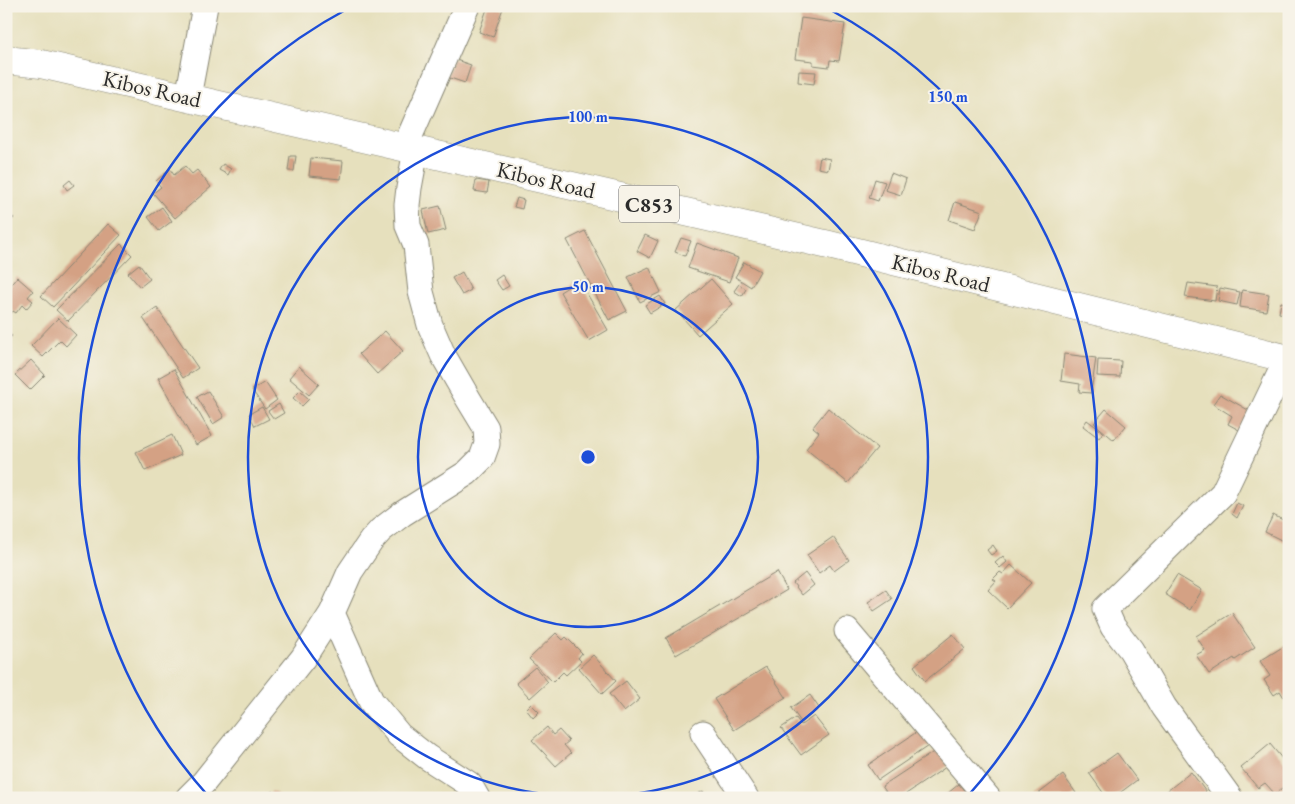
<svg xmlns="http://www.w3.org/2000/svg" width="1295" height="804" font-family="'EB Garamond',serif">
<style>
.building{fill:#d4a184}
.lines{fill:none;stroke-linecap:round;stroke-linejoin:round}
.street-casing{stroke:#888674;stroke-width:27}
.primary-casing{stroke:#888674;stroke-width:29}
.street{stroke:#fff;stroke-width:25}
.primary{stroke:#fff;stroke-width:28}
.ring{fill:none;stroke:#1d4ed8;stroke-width:2.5}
.labels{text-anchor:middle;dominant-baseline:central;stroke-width:4;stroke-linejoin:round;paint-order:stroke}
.shield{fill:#f7f3e8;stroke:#686764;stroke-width:1}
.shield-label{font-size:21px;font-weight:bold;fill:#2b2b2b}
.street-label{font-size:22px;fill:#2b2b2b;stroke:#f7f3e8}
.centre{fill:#1d4ed8;stroke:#f7f3e8;stroke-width:2.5}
.ring-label{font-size:15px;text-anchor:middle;font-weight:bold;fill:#1d4ed8;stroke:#f7f3e8;stroke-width:4;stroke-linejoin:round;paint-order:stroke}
</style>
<rect width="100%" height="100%" fill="#f7f3e8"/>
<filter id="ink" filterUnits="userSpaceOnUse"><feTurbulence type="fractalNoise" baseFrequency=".02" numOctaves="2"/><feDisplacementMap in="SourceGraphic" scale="10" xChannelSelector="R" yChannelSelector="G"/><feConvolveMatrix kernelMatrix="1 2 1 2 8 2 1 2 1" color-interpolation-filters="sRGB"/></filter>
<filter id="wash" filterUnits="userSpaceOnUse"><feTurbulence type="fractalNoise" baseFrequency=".0096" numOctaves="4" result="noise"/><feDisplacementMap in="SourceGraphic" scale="20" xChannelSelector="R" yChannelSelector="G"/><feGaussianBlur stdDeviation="1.12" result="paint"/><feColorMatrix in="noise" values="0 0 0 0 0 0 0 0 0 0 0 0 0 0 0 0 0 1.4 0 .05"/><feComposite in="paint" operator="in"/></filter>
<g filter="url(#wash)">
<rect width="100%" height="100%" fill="#e6e0bd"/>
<g id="blocks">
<path class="building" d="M488 6H497L503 8 493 37 479 32Z
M801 18 845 24 839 61 830 60 829 67 813 65V61L795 59Z
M453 59 471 65 465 83 447 77Z
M799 71 816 72 814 84 798 82Z
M290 156H296L294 171H288Z
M820 157 830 159 828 170 818 168Z
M311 158 343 161 341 179 309 176Z
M223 164 231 169 228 175 219 170Z
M185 166 192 174 197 170 211 187 175 218 153 193 161 187 156 181 170 169 174 175Z
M891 173 906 179 901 195 885 190Z
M875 179 885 182 878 201 869 198Z
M70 180 74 185 67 190 64 185Z
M476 180 489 182 487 193 474 191Z
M517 198 524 200 522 209 514 207Z
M955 202 982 211 975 229 949 220Z
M440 206 446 230 428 234 423 210Z
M162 207 172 221 159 231 148 217Z
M6 211 14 218 6 226Z
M108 224 121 235 53 307 41 296Z
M585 231 627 311 609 320 567 240Z
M645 235 658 241 650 258 637 251Z
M681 238 691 241 685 256 675 252Z
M697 243 738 258 729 282 688 268Z
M121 244 132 255 68 321 56 310Z
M744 262 760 271 751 287 735 277Z
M139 264 150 279 140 287 128 273Z
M649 267 661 292 640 302 628 277Z
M462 272 471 290 462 295 452 278Z
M502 275 509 286 502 290 495 280Z
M17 277 33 291 28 297 33 301 26 309 22 305 16 313 13 311 6 319V285L9 287Z
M711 279 733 304 698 335 676 310Z
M579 280 608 330 589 341 560 292Z
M1188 283 1217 287 1215 301 1185 297Z
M739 284 746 289 742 296 734 291Z
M1220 288 1240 292 1237 305 1218 301Z
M1242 290 1269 294 1266 311 1240 307Z
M660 296 665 304 650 313 645 305Z
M1281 302 1289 304V315L1279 313Z
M157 308 198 368 183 378 143 318Z
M58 318 76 335 66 346 60 340 43 357 31 346Z
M6 331 12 336 6 342Z
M385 331 403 351 377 374 359 354Z
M1064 354 1096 358 1091 393 1079 392 1080 384 1061 381Z
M31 360 45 375 30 390 15 375Z
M1098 360 1121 361 1120 377 1097 376Z
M299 366 319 384 309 395 289 378Z
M174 369 212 436 196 445 158 378Z
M265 382 277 400 265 409 252 390Z
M208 391 224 417 213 424 197 397Z
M300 391 309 399 302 406 293 398Z
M1220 394 1250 411 1239 430 1228 424 1232 416 1213 404Z
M279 404 284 413 274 419 268 411Z
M262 407 269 419 255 426 249 414Z
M828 408 877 448 848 483 806 449 819 432 813 427Z
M1106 409 1126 426 1114 440 1094 423Z
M1087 420 1103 432 1099 438 1083 426Z
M172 435 181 455 145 471 136 452Z
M1237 503 1243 506 1237 518 1232 514Z
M1273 515 1289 523V540L1287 543 1265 532Z
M833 537 849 560 834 571 830 565 819 573 807 555Z
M993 545 997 551 991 555 987 550Z
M1003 556 1007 562 1000 568 995 563Z
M1011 565 1031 583 1007 608 988 590 996 581 993 579 1000 572 1003 574Z
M777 572 787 590 676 655 666 638Z
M805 573 814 585 802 595 793 583Z
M1177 575 1202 590 1190 610 1165 594Z
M886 590 892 599 874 611 868 602Z
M1232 613 1255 647 1235 660 1234 658 1209 674 1196 655 1205 650 1196 636Z
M556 633 563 640 566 637 582 653 578 658 581 661 566 675 563 672 553 682 529 659Z
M953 634 965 649 925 681 914 666Z
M1289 643V703L1288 704 1280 691 1274 695 1264 680 1270 676 1260 661Z
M593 655 616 681 602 694 579 668Z
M535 667 548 682 530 698 516 683Z
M766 667 786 697 734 730 714 699Z
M626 681 640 699 624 712 609 694Z
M810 695 819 708 801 722 791 708Z
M531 704 539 712 533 718 526 709Z
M814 716 829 735 801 755 781 728 796 718 801 725Z
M547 727 553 735 559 730 569 741 564 745 571 753 556 766 532 740Z
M924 727 934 742 878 780 868 765Z
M1270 744 1289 767V782L1275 794 1265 783 1258 788 1241 768Z
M938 749 949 765 900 798H890L882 786Z
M1117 753 1137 780 1113 798H1107L1089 773Z
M1191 772 1206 792 1198 798H1172L1167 791Z
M1063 775 1076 793 1070 798H1033Z
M959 784 970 798H942Z
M272 791 282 798H267Z
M703 791 707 798H691Z"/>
</g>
</g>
<g filter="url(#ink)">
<use href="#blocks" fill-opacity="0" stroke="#888674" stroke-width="1"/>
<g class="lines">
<g class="street-casing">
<path id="street" d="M188 97 205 6
M405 147 467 6
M332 613 371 701 399 735 427 757 469 784 477 798
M847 631 988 798
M703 733 746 798
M188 798 204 782 303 658 332 613 350 572 371 541 381 530 402 514 467 473 482 458 487 444 486 428 469 400 443 355 430 325 421 292 416 245 408 226 407 205 409 188 416 150
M1230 798 1164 707 1131 650 1113 627 1105 609 1223 493 1287 359"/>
</g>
<g class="primary-casing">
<path id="primary" d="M6 60 41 64 829 245 1289 359"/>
</g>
<use href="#street" class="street"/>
<use href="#primary" class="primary"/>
</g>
</g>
<g class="ring">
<circle cx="588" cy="457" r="170"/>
<circle cx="588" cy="457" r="340"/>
<path d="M210 798A509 509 0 0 1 349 8M827 8A509 509 0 0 1 966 798"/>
</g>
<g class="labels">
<rect class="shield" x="619" y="185.5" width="60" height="37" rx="4"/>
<g class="shield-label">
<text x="649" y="204">C853</text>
</g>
<g class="street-label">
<text transform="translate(152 89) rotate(13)">Kibos Road</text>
<text transform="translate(546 180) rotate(13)">Kibos Road</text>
<text transform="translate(941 273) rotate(14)">Kibos Road</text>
</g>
</g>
<circle cx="588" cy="457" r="8" class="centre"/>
<g class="ring-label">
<text x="948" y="102">150 m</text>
<text x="588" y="122">100 m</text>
<text x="588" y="292">50 m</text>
</g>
<rect width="1295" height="804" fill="none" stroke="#f7f3e8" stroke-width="25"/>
</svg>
